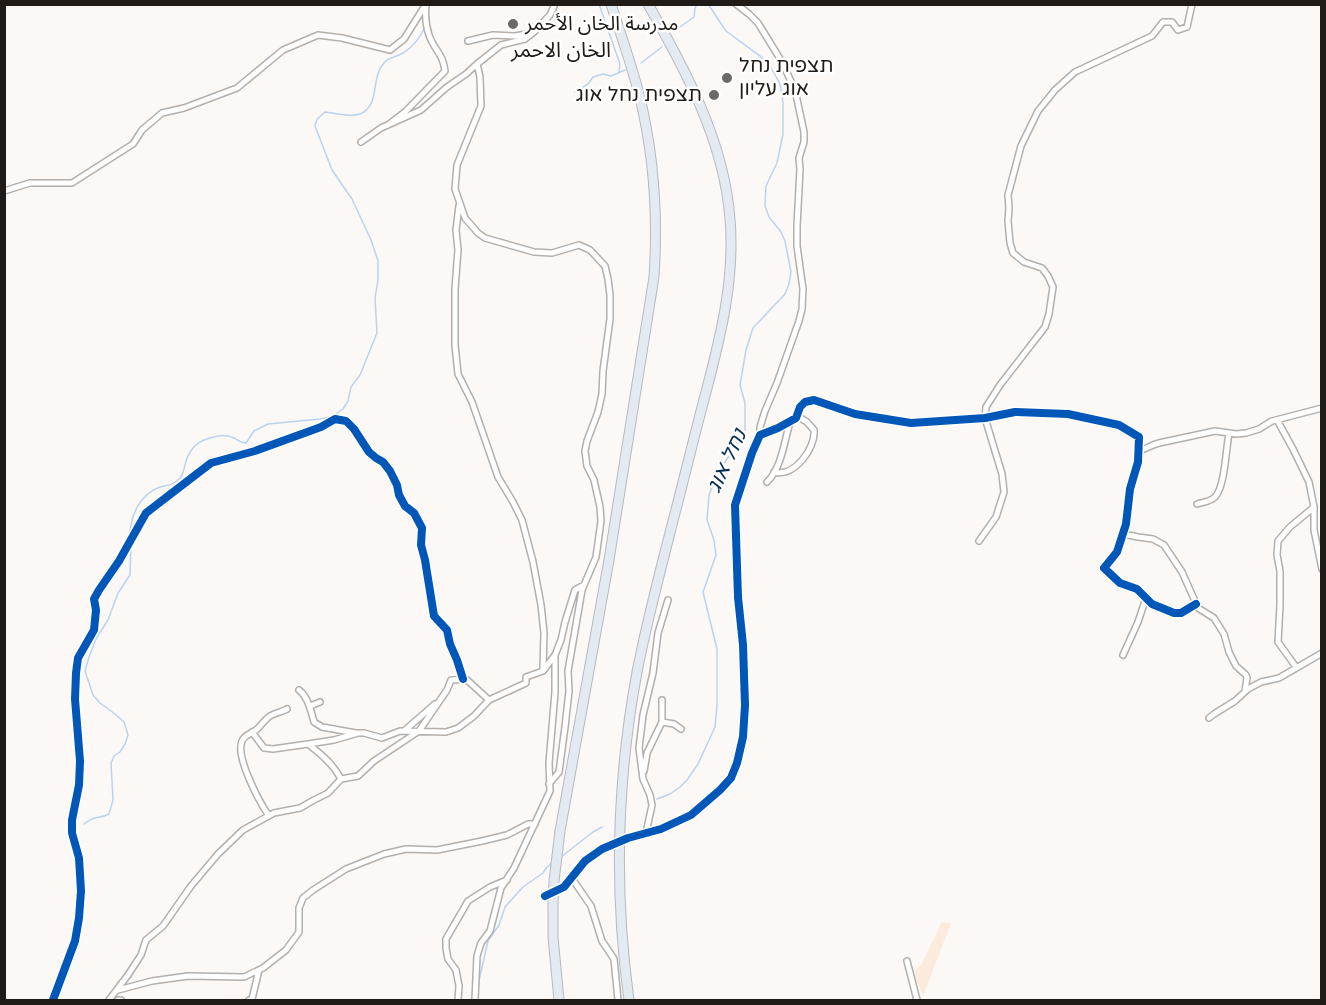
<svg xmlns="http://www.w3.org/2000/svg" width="1326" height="1005" font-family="'Varela Round','Noto Sans Arabic','Noto Sans Hebrew',sans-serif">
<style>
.green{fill:#faebdd}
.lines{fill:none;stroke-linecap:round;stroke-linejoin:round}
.stream{stroke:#bad3f0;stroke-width:1.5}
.street-casing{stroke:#b3afac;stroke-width:8}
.highway-casing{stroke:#b5bac1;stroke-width:11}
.street{stroke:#fefefe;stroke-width:5}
.highway{stroke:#e3eaf0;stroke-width:9}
.highway-bridge-casing{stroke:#b5bac1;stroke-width:11;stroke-linecap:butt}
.highway-bridge{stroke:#e3eaf0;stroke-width:9}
.cycleway-casing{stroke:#fff;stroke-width:11}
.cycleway{stroke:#0057b8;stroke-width:8}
.poi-dot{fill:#6d6864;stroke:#fff;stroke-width:2}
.labels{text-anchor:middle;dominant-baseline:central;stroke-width:5;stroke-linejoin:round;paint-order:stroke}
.poi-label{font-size:20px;fill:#201b16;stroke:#fff;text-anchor:start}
.neighbourhood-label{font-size:21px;fill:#201b16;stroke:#fff}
.water-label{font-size:21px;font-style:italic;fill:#072f55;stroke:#fff}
</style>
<rect width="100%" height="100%" fill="#fbf8f6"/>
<path class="green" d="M941 922 951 923 923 996 913 972 921 965 939 928Z"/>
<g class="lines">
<path class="stream" d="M599 4 620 64 619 73
M680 27 694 17 695 8 697 4
M641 63 662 47
M575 92 588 84 593 77 603 74 611 76 625 70
M130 536C130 516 140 494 160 487 168 485 174 485 180 478 183 474 184 470 185 465 188 452 194 443 207 439 215 436 226 433 234 438 239 441 240 443 246 443L254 431 268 424 320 419 333 416 343 409 348 401 351 387 360 375 377 333 375 298 378 280V261L371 240 352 199 332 170 315 126 317 119 325 112C335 113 353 118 362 113 379 104 372 80 381 67 388 57 390 59 399 55 410 50 420 39 424 28
M657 799 670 794 680 787 687 780 698 764 715 727 717 706V649L703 592 716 555 714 540 707 520 709 495 717 475 745 430V403L740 385 746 350 753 328 785 294 789 284 791 272 785 241 781 232 769 217 765 206 766 186 777 163 783 134V102L780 84 768 62 726 31 708 4
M84 824C96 814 98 820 109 814L113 800 111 763 114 756 120 752 125 744 128 735 124 722 115 714 100 703 93 695 85 671 89 657 96 639 108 620 118 593 130 575 131 546
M561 857 593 832 602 827
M478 985 488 941 499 925 505 907 523 887 543 873 547 867 552 863"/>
<g class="street-casing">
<path id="street" d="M736 4 749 14 758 23 782 62 795 90 804 132V142L799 158 800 169 797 226V246L803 289 802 309 799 321 777 383 765 411 760 427V435
M468 41 493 35 515 36 532 33
M388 125 405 112 445 71C443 53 434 50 429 35 426 26 425 16 426 6
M361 142 381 128 421 110 447 87 466 74 477 64
M4 191 30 183H72L133 144 142 130 162 113 184 108 237 88 283 50 318 35 342 38 390 50 404 39 426 4
M459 206 456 230 458 250 455 289V345L458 374 472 402 498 477 513 502 522 520 533 562 541 605 544 633 543 669
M1277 420 1293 449 1309 482 1314 507V530L1322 569
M1139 451C1146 449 1151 445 1159 443L1215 431 1236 434 1246 433 1259 429 1272 421 1322 408
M774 472C794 478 816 448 814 430L807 422 797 416
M767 482C781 469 784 443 789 426L788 423
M1197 504C1203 502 1210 502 1215 497 1225 487 1226 448 1229 433
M1123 534 1138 537 1153 539 1164 545 1182 572 1198 608 1214 618 1224 634 1229 652 1236 666 1246 675 1247 678 1245 691
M979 541 996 517 1004 492 1002 474 985 418 986 407 1000 385 1045 327 1049 314 1053 287 1048 276 1042 268 1024 262 1013 253 1010 243 1008 221 1009 208 1008 195 1021 146 1038 111 1055 90 1075 72 1152 36 1163 22H1172L1178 30 1187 27 1192 4
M1123 655 1138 622 1146 598
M1296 667 1278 642 1280 605V571L1277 555 1278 541 1290 527 1314 507
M299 690C308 697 311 711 314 722L322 727 356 733
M310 706 320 702
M1209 718 1214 714 1235 701 1248 689 1261 682 1279 678 1322 653
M662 722 674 724 681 729
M404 731 435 704
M252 732 264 748 273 749 308 744C321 754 333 764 341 779
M308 744 334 740 358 733H364L382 738 400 731 446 732 458 728 474 716 489 700
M644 771 647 753 662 722V700
M549 784 559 772 565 727 569 691 568 671 582 590 596 557 601 521 600 507 594 480 587 466 585 451 587 441 598 412 602 394 603 371 610 319V295L608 279 605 266 590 250 579 245 552 253 534 252 485 238 478 233 465 218 455 189 457 165 481 106 480 77 477 64 501 45 525 39 534 32 550 15 555 4
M269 816C260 803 235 757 242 741 244 735 251 734 256 730 261 726 264 720 270 716 275 713 282 712 287 709
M646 833 652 805 650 795 643 779 639 748 643 715 653 673 658 633 668 600
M628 838 661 829 691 815 720 790 731 778 737 763 743 737 745 705 743 645 738 597 735 505 752 453 760 435 778 428 796 418 800 407 805 402 814 400 855 414 911 423 985 418 1015 412 1068 414 1119 425 1139 437 1138 462 1130 489 1126 524 1117 552 1104 568 1120 583 1137 589 1152 604 1174 613H1181L1196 604
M571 877 591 906 602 941 614 959 618 1000
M545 896 564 887 585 861 602 849 613 844
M907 961 917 1000
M118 990 152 981 188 976 244 977 263 968 286 950 299 932V908L303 898 313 890 346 869 384 854 406 849 437 850 482 841 507 835 528 824H535
M53 1000 75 941 79 918 81 891 79 858 72 833V820L79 785 80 761 75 699 76 673 78 658 94 630 96 610 94 599 99 590 119 561 146 513 211 463 255 451 321 427 335 419 346 421 354 429 369 452 376 458 383 462 390 471 397 485 399 495 405 506 414 513 422 528 421 545 425 560 434 616 447 630 450 644 457 660 463 679
M109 1000 128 975 141 955 146 940 163 926 191 886 218 854 243 830 274 813 300 808 314 800 328 793 341 779 358 776 374 761 419 731 447 690 451 680 466 679 489 700 526 683V677L543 671 555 655
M118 1000H121
M249 1000 252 999 259 970
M458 1000 459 986 456 970 448 959 446 948V939L468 901 490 887 507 880
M475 1000 477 956 481 943 490 931 501 888 514 868 550 791 549 763 555 692V655L561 640 565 622 575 590 584 585"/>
</g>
<g class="highway-casing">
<path id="highway" d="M560 831 609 560 654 277C658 217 654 156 640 98 632 66 621 35 611 4
M553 905V937L559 1000
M629 1000C614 892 617 780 637 672 647 620 661 568 674 517 685 475 695 433 706 392 721 335 735 278 730 219 724 140 686 72 648 4"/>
</g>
<use href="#street" class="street"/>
<use href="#highway" class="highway"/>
<g class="highway-bridge-casing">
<path id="highway-bridge" d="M553 905 554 881 560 831"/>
</g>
<use href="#highway-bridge" class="highway-bridge"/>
<g class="cycleway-casing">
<path id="cycleway" d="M545 896 564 887 585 861 602 849 628 838 661 829 691 815 720 790 731 778 737 763 743 737 745 705 743 645 738 597 735 505 752 453 760 435 778 428 796 418 800 407 805 402 814 400 855 414 911 423 985 418 1015 412 1068 414 1119 425 1139 437 1138 462 1130 489 1126 524 1117 552 1104 568 1120 583 1137 589 1152 604 1174 613H1181L1196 604
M53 1000 75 941 79 918 81 891 79 858 72 833V820L79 785 80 761 75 699 76 673 78 658 94 630 96 610 94 599 99 590 119 561 146 513 211 463 255 451 321 427 335 419 346 421 354 429 369 452 376 458 383 462 390 471 397 485 399 495 405 506 414 513 422 528 421 545 425 560 434 616 447 630 450 644 457 660 463 679"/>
</g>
<use href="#cycleway" class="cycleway"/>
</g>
<g class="poi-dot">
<circle cx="513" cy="24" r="6"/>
<circle cx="727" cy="78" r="6"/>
<circle cx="714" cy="95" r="6"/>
</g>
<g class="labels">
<g class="poi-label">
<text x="525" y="24">مدرسة الخان الأحمر</text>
<text x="739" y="66">תצפית נחל<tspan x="739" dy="23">אוג עליון</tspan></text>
<text x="702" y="95" text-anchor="end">תצפית נחל אוג</text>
</g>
<g class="neighbourhood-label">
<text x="561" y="50">الخان الاحمر</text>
</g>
<g class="water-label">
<text transform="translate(727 461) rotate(-65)">נחל אוג</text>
</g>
</g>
<rect width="1326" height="1005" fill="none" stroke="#201b16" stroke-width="12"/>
</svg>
